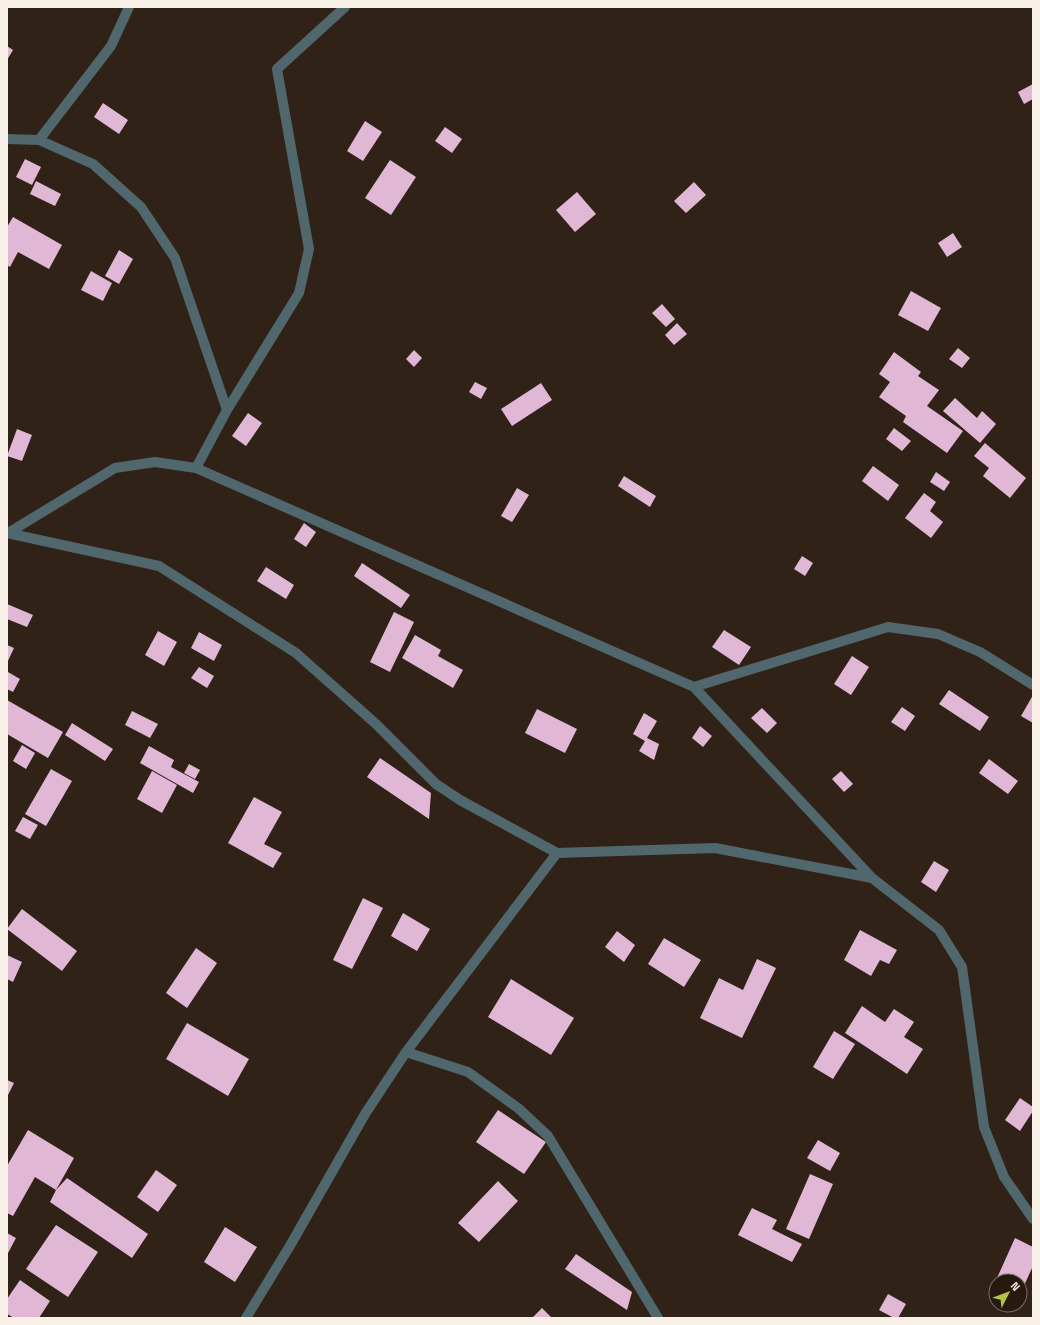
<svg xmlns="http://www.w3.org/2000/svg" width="1040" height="1325" font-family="'Space Grotesk',sans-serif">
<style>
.building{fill:#e1b7d6}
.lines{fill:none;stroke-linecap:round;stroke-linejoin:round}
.minor{stroke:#50676d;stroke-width:10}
</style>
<rect width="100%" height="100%" fill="#302217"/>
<path class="building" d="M7 46 13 50 7 60Z
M1033 84V99L1024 104 1018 92Z
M103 103 128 120 119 134 94 117Z
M365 121 382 132 363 161 347 151Z
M445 127 462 139 452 153 435 141Z
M25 159 41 167 32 185 16 177Z
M390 160 416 177 391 215 365 198Z
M36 181 61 194 55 206 30 194Z
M694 182 706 195 686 213 674 201Z
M577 192 596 214 575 232 556 210Z
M13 217 62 245 49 269 18 252 10 267 7 265V227Z
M953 233 962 247 947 257 938 243Z
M119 250 133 259 119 284 105 276Z
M91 271 112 283 103 301 81 290Z
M911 291 941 308 928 331 898 315Z
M662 304 675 319 666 327 652 313Z
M677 323 687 334 674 345 665 335Z
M958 348 970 358 962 368 949 359Z
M414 350 422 358 414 367 406 359Z
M894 352 921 372 918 376 939 390 927 406 963 431 947 453 903 422 906 416 879 397 890 382 879 374Z
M475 382 487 388 481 399 469 392Z
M541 383 552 400 512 426 501 409Z
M955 398 977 418 982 411 996 424 980 443 943 411Z
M248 413 262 423 246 446 232 436Z
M894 428 911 441 902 451 886 439Z
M17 429 32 435 22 461 7 456Z
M985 443 1026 478 1010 498 983 476 989 468 974 456Z
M873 466 899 485 888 501 862 481Z
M936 472 950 482 944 491 930 482Z
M624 476 656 496 650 507 618 486Z
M517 488 529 495 512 522 501 516Z
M924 493 936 502 930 511 943 522 931 538 905 518Z
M304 523 316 532 306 547 294 539Z
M802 556 813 563 805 576 794 569Z
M362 563 410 595 401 608 354 576Z
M266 567 294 585 286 599 257 581Z
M7 604 33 615 27 627 7 619Z
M394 612 414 622 390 672 370 662Z
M724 630 751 647 739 665 712 647Z
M158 631 177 642 164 666 145 655Z
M199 632 222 645 214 661 191 648Z
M415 635 441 650 438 656 463 670 453 688 402 658Z
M7 645 14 648 7 663Z
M852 656 869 667 851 695 834 684Z
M199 667 214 676 207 688 191 678Z
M8 672 20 679 13 692 7 689V675Z
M949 690 989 717 980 731 939 704Z
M1033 695V723L1021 716Z
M7 700 63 732 48 758 7 734Z
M902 707 915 716 905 731 891 722Z
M762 708 777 723 767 733 751 718Z
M537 709 577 729 565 753 525 733Z
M132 711 158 724 150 738 125 725Z
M644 713 657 721 647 738 659 744 654 760 639 751 645 741 633 734Z
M72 723 113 749 105 761 65 735Z
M700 726 712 736 703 747 692 738Z
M22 745 35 753 26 769 13 761Z
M149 746 174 760 171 767 199 782 193 793 140 763Z
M380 758 431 793 429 819 367 777Z
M989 759 1018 781 1008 794 979 773Z
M189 764 200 770 195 779 184 773Z
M51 769 72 781 46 826 25 814Z
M152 771 177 785 162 813 137 799Z
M841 771 853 784 844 792 832 779Z
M254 797 282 812 264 844 282 853 273 868 228 843Z
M23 817 38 825 30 839 15 831Z
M934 861 949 870 936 892 921 882Z
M363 898 383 908 352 969 333 960Z
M22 909 77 951 62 971 7 929Z
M403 913 430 929 417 951 391 936Z
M860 930 897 950 889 964 880 960 871 976 844 960Z
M617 931 635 945 624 962 605 947Z
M664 938 701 960 684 987 648 964Z
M196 948 217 963 187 1008 166 993Z
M7 955 22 962 13 982 7 979Z
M757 959 776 968 742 1038 700 1018 719 978 743 990Z
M511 979 574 1018 551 1055 488 1017Z
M862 1006 885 1022 894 1009 914 1022 904 1037 923 1049 907 1074 845 1033Z
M187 1023 249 1059 228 1096 166 1059Z
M834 1031 855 1044 833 1079 813 1067Z
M7 1080 14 1083 7 1097Z
M1020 1098 1033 1107V1111L1020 1131 1005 1120Z
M498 1110 546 1142 524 1174 476 1142Z
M28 1130 74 1158 56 1190 67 1178 148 1234 132 1258 50 1202 56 1190 35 1177 13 1216 7 1213V1166Z
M818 1140 840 1153 830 1171 807 1158Z
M156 1170 177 1185 158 1212 137 1197Z
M810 1174 833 1184 809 1239 786 1229Z
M498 1181 518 1201 479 1242 458 1223Z
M752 1208 777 1220 772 1229 802 1244 792 1262 738 1235Z
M56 1225 98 1252 68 1297 26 1269Z
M225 1227 257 1247 235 1282 204 1262Z
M7 1233 16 1238 7 1255Z
M1015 1238 1033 1247V1266L1022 1290 1020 1289V1281H1003L997 1278Z
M576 1254 632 1292 627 1310 565 1269Z
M20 1280 50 1301 39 1318H14L7 1314V1299Z
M888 1294 906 1304 898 1318H894L879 1310Z
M542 1308 552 1318H532Z"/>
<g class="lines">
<path class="minor" d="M7 139 39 140 93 164 141 207 175 258 227 410 196 468
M39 140 111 46 129 7
M227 410 299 293 309 249 277 69 345 7
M7 533 159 566 296 653 376 724 436 784 460 800 557 853 715 848 872 878 939 930 962 967 984 1127 1004 1177 1033 1219
M8 533 115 468 155 462 196 468 694 687 872 878
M694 687 888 627 938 634 980 652 1033 685
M406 1052 468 1072 518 1108 548 1136 658 1318
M246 1318 291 1244 365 1114 406 1052 557 853"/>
</g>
<rect width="1040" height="1325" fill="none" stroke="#f9f0e8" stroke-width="16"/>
<g transform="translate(1008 1293) rotate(48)"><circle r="19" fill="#26190d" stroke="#7a6f65"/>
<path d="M0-3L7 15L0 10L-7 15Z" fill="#b4c24a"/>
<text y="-6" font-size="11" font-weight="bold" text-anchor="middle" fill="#f9f0e8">N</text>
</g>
</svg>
